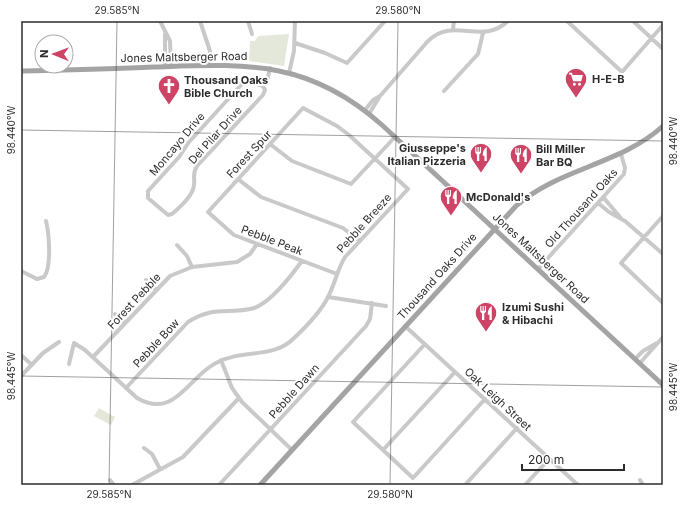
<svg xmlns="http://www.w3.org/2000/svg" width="684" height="506" font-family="Inter,sans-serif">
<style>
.green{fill:#e4e8db}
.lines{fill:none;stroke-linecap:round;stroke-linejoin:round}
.minor{stroke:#c9c9c9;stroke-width:4}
.major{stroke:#a4a4a4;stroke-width:5}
.ticks{fill:none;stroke:#2c2c2c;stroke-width:1;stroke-opacity:0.45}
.labels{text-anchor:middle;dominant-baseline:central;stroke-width:4;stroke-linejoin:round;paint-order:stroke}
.street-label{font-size:11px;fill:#2c2c2c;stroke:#fff}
.poi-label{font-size:11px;font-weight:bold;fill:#2c2c2c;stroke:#fff;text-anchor:start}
.neatline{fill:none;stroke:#2c2c2c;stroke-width:1.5}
.ticks-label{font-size:10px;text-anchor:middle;fill:#2c2c2c}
</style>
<rect width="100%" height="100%" fill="#fff"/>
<path class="green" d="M289 34 284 66 249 61 250 41H255L258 36Z
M99 408 115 417 111 425 94 416Z"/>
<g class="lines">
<path class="minor" d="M160 21 170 41 171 66
M200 21 210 51 208 66
M248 21 252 34
M567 21 622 72 663 25
M633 21 663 49
M453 29 454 21
M295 43 325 53 347 63 385 21
M165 67V33
M289 73 294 51 295 21
M263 86 265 90 263 95 197 166C192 174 195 177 194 185 193 196 180 207 172 214L168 215 148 198V191L179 157 189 142 241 85 249 81 263 86 267 81 270 68
M444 91 478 54 483 33
M365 110 373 100 380 96 428 41C454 16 482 46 508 21
M369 114 380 96
M270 144 292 161 351 184 395 137
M238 179 261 197 343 228 360 241
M603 197 620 217
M598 203 609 212 625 221 663 254
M663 216 621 263 663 303
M177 245 187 256 192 267
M538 269 624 174 625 168 621 154
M21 271 37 279 44 277C52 267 49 233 46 221
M146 280 156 290
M328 297 386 306
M115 314 125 323
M405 326 578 485
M425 344 353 422 413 478 485 399
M21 355 32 365
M93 357 170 276 192 267 237 262 250 254 257 244
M635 359 643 351 657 343
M221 360 232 388 242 402 292 450
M640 363 663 337
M69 364 74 343 85 350 137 398C175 420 188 377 216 363 241 349 273 359 293 339 306 327 320 313 328 297 335 284 337 270 345 257L408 189 349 135 337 126 303 108 208 212 234 235 337 274
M21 376 43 353 59 342
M126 388 188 322C214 305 228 315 254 308 270 303 292 275 302 261
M144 448 152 454 160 469
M383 450 455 372
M110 480 114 485
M640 480 643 485
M132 485 183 457 239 398
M219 485 366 326 370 319 372 303
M465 485 517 428
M525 485 549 459"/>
<path class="major" d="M21 71C65 70 110 69 154 67 246 64 308 59 382 125L663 385
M260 485 516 206C559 168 620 165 663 126"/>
</g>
<path class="ticks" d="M21 130 663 141M21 376 663 387M109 485 117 21M390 485 398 21"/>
<defs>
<g id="supermarket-pin" transform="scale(1.15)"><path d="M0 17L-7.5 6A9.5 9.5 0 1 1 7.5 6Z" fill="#ce4466" stroke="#fff"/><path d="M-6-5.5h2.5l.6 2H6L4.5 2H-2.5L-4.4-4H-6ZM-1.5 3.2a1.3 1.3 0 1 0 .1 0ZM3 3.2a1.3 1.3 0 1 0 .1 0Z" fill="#fff"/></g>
<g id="church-pin" transform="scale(1.15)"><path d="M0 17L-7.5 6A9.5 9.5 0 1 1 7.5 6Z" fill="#ce4466" stroke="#fff"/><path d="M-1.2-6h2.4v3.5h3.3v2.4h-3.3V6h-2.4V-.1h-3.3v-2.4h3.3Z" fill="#fff"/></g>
<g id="restaurant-pin" transform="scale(1.15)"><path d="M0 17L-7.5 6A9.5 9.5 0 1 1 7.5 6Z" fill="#ce4466" stroke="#fff"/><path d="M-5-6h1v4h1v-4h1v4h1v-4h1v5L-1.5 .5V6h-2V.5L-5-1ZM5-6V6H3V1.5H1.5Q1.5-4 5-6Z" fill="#fff"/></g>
</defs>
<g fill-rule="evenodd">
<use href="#supermarket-pin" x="576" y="79"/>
<use href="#church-pin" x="169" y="86"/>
<use href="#restaurant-pin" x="481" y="154"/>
<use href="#restaurant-pin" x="521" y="155"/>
<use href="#restaurant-pin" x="451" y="197"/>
<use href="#restaurant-pin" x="486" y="313"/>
</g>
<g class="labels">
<g class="street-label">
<text transform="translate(184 57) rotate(-1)">Jones Maltsberger Road</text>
<text transform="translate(215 135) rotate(-48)">Del Pilar Drive</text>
<text transform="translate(177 144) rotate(-50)">Moncayo Drive</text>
<text transform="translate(249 154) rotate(-47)">Forest Spur</text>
<text transform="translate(581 208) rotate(-48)">Old Thousand Oaks</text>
<text transform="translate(364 223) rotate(-48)">Pebble Breeze</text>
<text transform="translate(272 240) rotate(21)">Pebble Peak</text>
<text transform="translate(541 258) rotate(43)">Jones Maltsberger Road</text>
<text transform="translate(437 276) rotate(-48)">Thousand Oaks Drive</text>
<text transform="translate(134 301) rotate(-47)">Forest Pebble</text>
<text transform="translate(156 343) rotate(-47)">Pebble Bow</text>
<text transform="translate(294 391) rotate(-48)">Pebble Dawn</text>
<text transform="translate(498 399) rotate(43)">Oak Leigh Street</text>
</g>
<g class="poi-label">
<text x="592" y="79">H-E-B</text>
<text x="184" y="80">Thousand Oaks<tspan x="184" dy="13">Bible Church</tspan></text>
<text x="466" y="148" text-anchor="end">Giusseppe's<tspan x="466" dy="13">Italian Pizzeria</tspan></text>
<text x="536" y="149">Bill Miller<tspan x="536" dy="13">Bar BQ</tspan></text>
<text x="466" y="197">McDonald's</text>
<text x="502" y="307">Izumi Sushi<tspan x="502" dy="13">&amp; Hibachi</tspan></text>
</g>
</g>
<rect width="684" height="506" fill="none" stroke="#ffffff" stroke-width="44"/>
<g transform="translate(54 54) rotate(271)"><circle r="19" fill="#ffffff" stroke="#ababab"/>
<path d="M0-3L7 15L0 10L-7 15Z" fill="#ce4466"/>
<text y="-6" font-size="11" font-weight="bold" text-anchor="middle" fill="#2c2c2c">N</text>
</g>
<path d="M522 464v6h102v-6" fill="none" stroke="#2c2c2c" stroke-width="2"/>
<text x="528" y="464" font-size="12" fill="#2c2c2c" stroke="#ffffff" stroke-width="3" paint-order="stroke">200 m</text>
<rect x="22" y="22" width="640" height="462" class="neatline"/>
<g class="ticks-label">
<text x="117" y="14">29.585°N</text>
<text x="398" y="14">29.580°N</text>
<text transform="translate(11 130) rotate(-90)" y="4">98.440°W</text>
<text transform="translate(673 141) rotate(-90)" y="4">98.440°W</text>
<text transform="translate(11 376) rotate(-90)" y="4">98.445°W</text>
<text transform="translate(673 387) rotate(-90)" y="4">98.445°W</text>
<text x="109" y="498">29.585°N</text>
<text x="390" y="498">29.580°N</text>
</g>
</svg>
